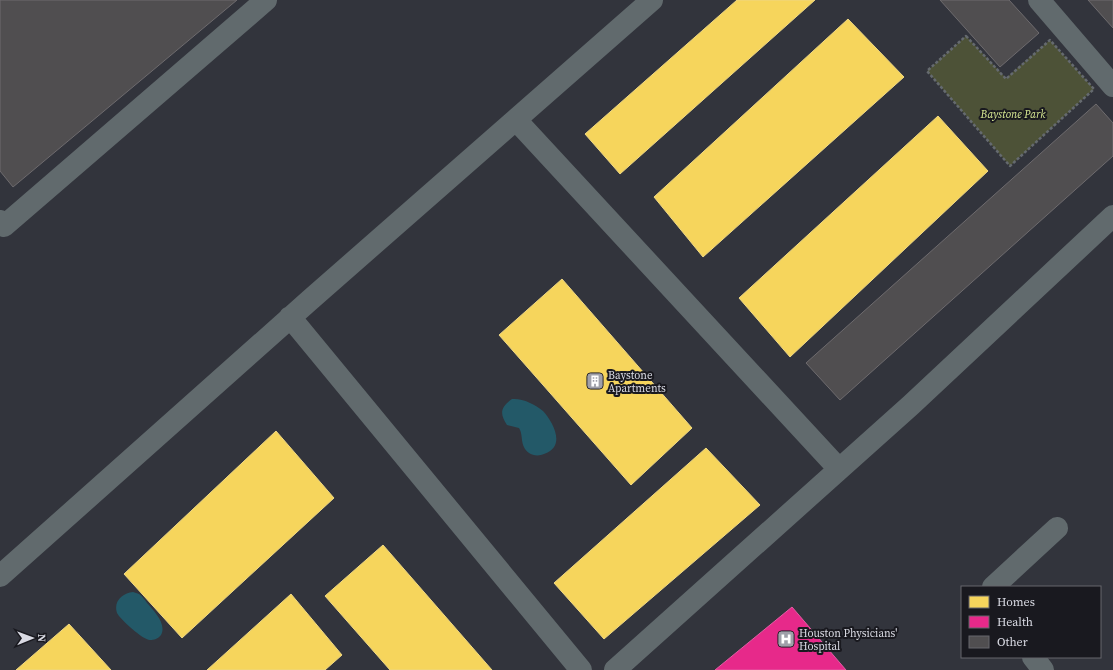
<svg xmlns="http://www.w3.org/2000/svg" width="1113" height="670" font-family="'Source Serif 4',serif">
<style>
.green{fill:#4d5237}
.water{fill:#235968}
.homes{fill:#f6d55c;stroke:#edd684}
.health{fill:#e7298a;stroke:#e35ea5}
.building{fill:#504e50;stroke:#6e6b6e}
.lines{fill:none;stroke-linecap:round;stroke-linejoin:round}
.path{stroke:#656a6f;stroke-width:2.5;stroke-dasharray:3 2;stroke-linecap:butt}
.minor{stroke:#616a6d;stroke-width:22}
.labels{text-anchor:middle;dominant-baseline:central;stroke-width:4;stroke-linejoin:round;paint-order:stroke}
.park-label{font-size:11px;font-style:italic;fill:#dbec95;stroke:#19191f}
.poi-label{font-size:11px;fill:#d9dae3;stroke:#19191f;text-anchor:start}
</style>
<rect width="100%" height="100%" fill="#32343c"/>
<path class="green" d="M966 36 1006 78 1050 40 1094 89 1010 166 927 71Z"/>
<path class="water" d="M512 399C522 398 535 404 543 411 554 423 566 447 544 454 540 456 533 456 529 453 519 445 524 436 519 428L507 425C499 413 501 407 512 399Z
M133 592C135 593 137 593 139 594 142 596 145 600 147 603 154 611 167 624 161 635 158 639 154 640 150 640 143 640 120 619 117 613 113 601 123 593 133 592Z"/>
<path class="homes" d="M737 0H815L620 174 585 134Z
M848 19 904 77 703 257 654 197Z
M938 116 988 171 790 357 739 298Z
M562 279 692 428 631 485 499 335Z
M276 431 334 498 182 638 124 574Z
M706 448 760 505 604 639 554 583Z
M383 545 492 670H390L325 596Z
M291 594 342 655 325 670H207Z
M69 624 111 670H16Z"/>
<path class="health" d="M792 607 846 670H715Z"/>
<path class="building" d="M0 0H237L13 187 0 171Z
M940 0H1009L1039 33 1000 67Z
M1088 0H1113V28Z
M1096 104 1113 123V156L840 400 806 363Z"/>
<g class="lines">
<path class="path" d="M966 36 1006 79 1050 40 1094 89 1010 166 927 71Z"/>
<path class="minor" d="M1039 0 1113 86
M516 120 839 469
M0 221 4 226 266 0
M290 317 581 670
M0 576 310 300 652 0
M993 587 1057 528
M1033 657 1043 670
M615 670 911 405 1113 216"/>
</g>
<defs>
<g id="building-square" transform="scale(0.9)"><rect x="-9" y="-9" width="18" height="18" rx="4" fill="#9fa0a9" stroke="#19191f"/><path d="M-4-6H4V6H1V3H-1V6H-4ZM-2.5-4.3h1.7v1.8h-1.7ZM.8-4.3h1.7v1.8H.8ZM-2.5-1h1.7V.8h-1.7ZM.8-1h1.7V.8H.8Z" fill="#fff"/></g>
<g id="hospital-square" transform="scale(0.9)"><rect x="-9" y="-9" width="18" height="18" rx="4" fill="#9fa0a9" stroke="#19191f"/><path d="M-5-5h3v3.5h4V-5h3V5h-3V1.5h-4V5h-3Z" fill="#fff"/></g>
</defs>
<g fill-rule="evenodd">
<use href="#building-square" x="595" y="381"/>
<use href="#hospital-square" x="786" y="639"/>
</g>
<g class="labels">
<g class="park-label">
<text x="1013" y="114">Baystone Park</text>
</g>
<g class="poi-label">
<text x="608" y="375">Baystone<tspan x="608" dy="13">Apartments</tspan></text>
<text x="799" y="633">Houston Physicians'<tspan x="799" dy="13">Hospital</tspan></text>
</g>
</g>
<rect x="961" y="586" width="140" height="72" fill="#19191f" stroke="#66666d"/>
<rect x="969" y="596" width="20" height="12" fill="#f6d55c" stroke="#66666d"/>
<text x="997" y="606" font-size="12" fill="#d9dae3">Homes</text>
<rect x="969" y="616" width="20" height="12" fill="#e7298a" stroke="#66666d"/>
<text x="997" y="626" font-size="12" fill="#d9dae3">Health</text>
<rect x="969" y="636" width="20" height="12" fill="#504e50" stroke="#66666d"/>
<text x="997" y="646" font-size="12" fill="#d9dae3">Other</text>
<g transform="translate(32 638) rotate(89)" stroke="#19191f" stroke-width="3" paint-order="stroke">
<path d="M0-3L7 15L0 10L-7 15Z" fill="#d9dae3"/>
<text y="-6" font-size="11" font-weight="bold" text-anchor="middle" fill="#d9dae3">N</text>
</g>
</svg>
